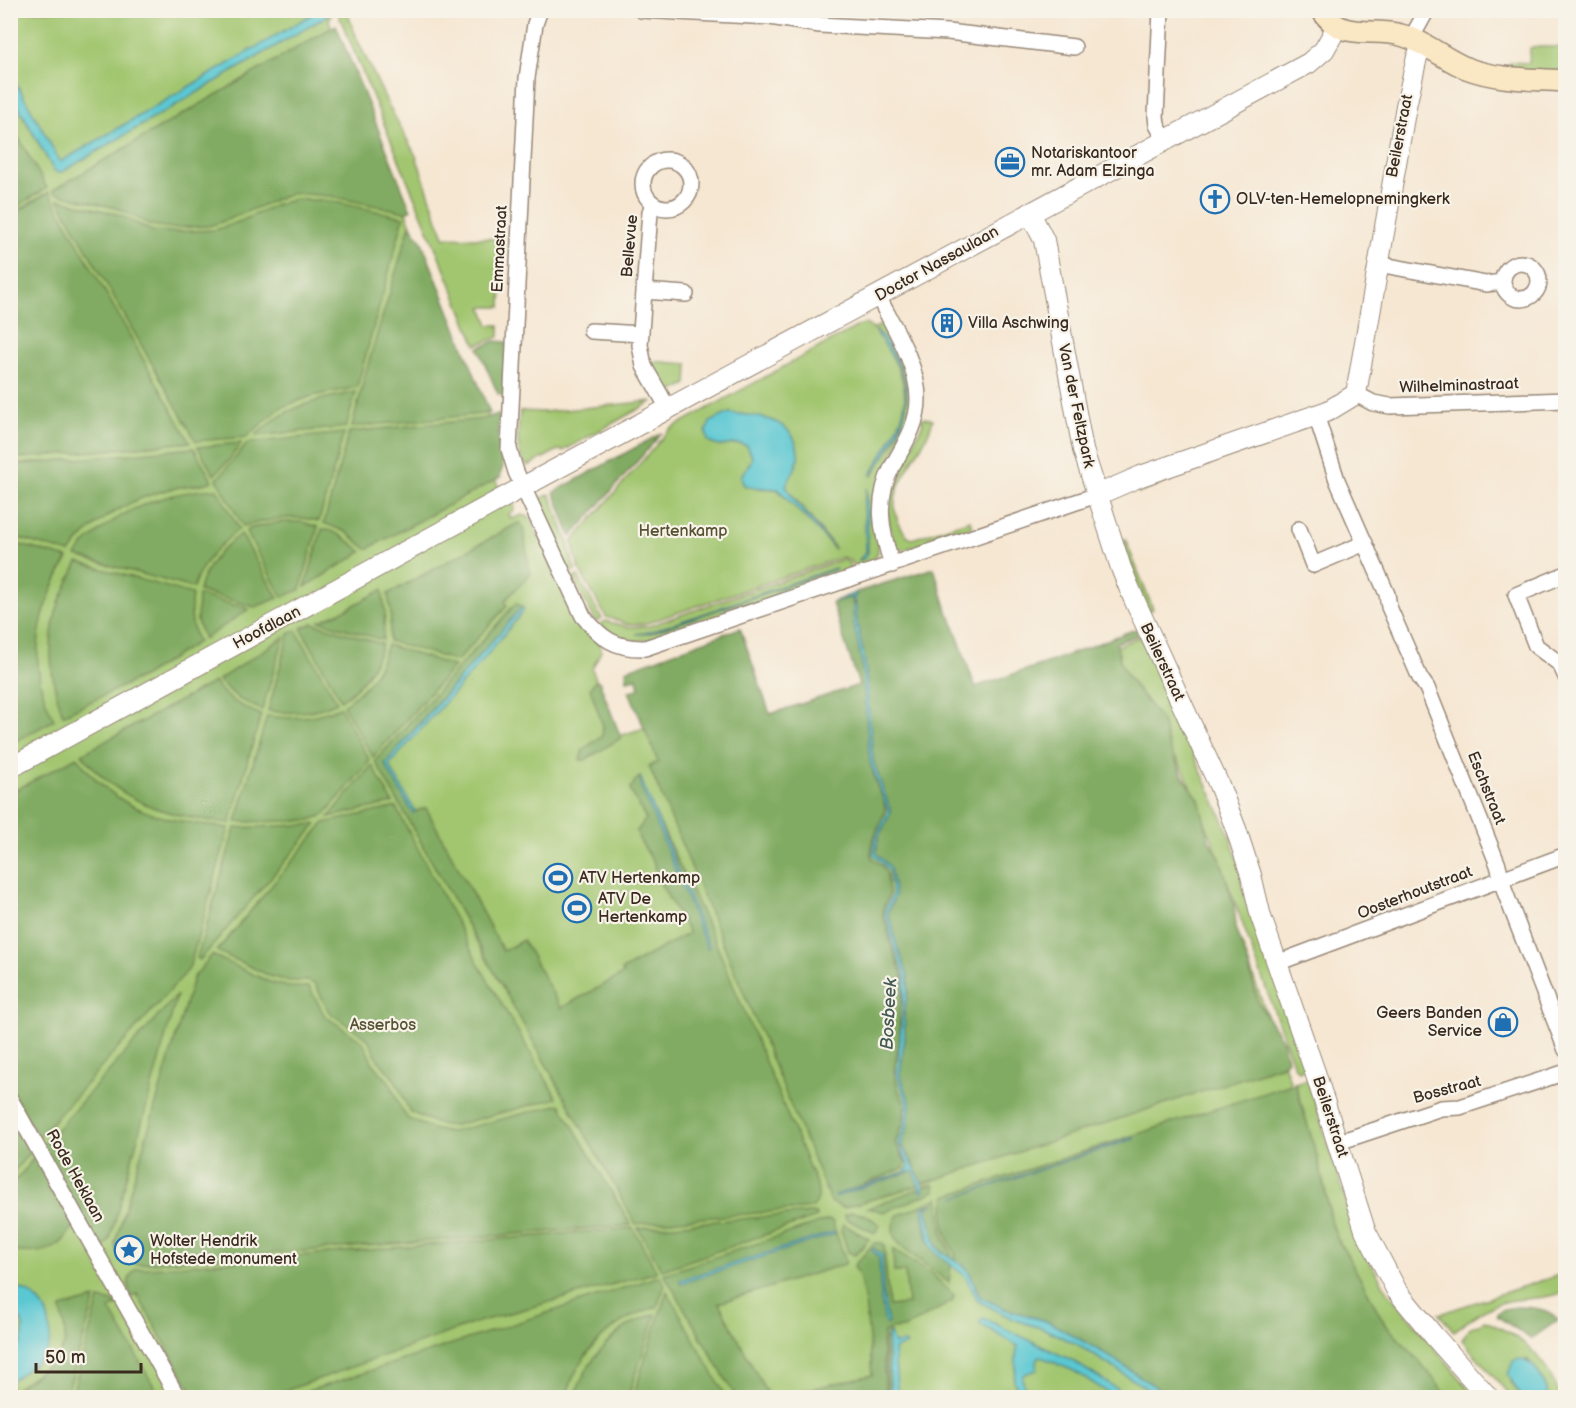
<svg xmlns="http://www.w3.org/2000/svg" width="1576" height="1408" font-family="'Balsamiq Sans',sans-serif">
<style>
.green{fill:#a2c670;stroke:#6e7847;stroke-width:1.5;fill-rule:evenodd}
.forest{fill:#81ab62;stroke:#5e6a40;stroke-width:1.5;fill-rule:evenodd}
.water{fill:#5ac7d2;stroke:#4a7878;stroke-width:1.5}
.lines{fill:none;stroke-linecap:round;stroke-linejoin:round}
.minor-casing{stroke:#988878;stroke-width:18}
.tertiary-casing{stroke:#988878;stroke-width:22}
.secondary-casing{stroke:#988878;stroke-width:24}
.minor{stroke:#fff;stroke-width:15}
.tertiary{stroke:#fff;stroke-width:20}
.secondary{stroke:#fae7c3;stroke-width:21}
.labels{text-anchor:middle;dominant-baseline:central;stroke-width:4.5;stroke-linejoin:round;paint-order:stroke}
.street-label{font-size:16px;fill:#3b2a1e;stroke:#f7f3e8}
.poi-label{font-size:16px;fill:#3b2a1e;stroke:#f7f3e8;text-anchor:start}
.park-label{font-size:16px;fill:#555132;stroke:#f7f3e8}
.water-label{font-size:18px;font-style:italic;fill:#445954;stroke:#f7f3e8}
</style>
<rect width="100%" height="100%" fill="#f7f3e8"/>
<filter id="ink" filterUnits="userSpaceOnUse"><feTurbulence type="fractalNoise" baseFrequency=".0167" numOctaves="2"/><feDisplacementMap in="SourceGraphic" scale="12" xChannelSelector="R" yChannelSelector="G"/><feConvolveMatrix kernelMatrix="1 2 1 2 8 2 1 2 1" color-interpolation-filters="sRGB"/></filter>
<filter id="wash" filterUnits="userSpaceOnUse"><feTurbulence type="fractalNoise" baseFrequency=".008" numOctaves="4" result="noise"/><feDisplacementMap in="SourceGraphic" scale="24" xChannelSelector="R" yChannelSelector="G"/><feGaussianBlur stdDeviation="1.35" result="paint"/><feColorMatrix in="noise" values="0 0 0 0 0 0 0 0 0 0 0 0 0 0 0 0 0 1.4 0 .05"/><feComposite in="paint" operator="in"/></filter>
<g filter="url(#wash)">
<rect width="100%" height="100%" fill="#f6e7d3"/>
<path class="green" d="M313 10 312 15 62 161H60L11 74 10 11Z
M325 11H329L331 14 329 21 494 431V476L498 486 501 488 511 504 515 506 514 510 509 514 511 519 522 515 529 517 553 565 551 569 558 584 561 585 600 642 601 651 592 669 619 736 685 715 766 720 978 708 1140 636 1229 833 1305 1068 1299 1071 1294 1066 1213 842 1184 771 1176 757 1315 1152 1295 1083 1308 1079 1352 1221 1371 1264 1388 1292 1476 1397H1448L1385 1324 1337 1238 1332 1224 1322 1175 1329 1229 1381 1325 1437 1397H11L10 93 53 169 62 172 327 16Z
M337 11H347L357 39 387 102 416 156 444 237 504 239 501 307H482L489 325H499V337L476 345Z
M1533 47H1565V74L1509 70 1510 62 1529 63 1530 48Z
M886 322 911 379 913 410 887 467 881 544 878 545C880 561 868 563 856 567L848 559 842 557 644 624H627L606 617 579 569 572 542 670 429 860 325 866 324 873 329ZM876 330C903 363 916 390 899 432 893 447 880 460 873 476 878 460 887 448 895 434 918 395 897 363 876 330ZM729 413 770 420 787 489 835 548 834 549 818 530 777 489 755 488 745 486 741 476 750 463 752 457 747 446C732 438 723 453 708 441Z
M649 361 688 364 687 384 667 394Z
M653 401 563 451 558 450 528 466C513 454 519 428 520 411L544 412Z
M920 418 933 419C925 455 879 489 900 525 903 532 906 535 912 539L970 520 972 527 903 550 897 548 893 542 886 505 894 473 899 472 923 423Z
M1179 472 1180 476C1166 481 1154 488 1139 493L1137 488Z
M550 494 567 539 575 571 570 573 538 503V500Z
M1125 539 1153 609 1148 611 1120 541Z
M843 559 847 561 852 568 850 569 851 573 656 639C629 643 622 640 599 625L606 621 628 627 649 626ZM835 568V569L651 633 636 634 650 632Z
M578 576 602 619 596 622 573 578Z
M1565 1273V1292C1544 1300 1529 1297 1509 1301 1488 1305 1471 1319 1454 1331L1439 1314Z
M1485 1321C1526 1338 1543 1356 1561 1397H1548C1545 1384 1537 1368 1527 1359L1511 1382 1522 1397H1511L1462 1340 1469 1328Z"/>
<path class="forest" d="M336 25 411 210 405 212 330 196 292 193 224 221 209 226 173 228 150 225 120 209 55 193 53 190Z
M11 124 47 188 11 210H10Z
M49 192 190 442 11 459V215Z
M58 199 120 215 152 231 172 232 215 230 241 221 278 204 296 199 330 201 404 217 357 387 312 396 282 407 246 437 196 441Z
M410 225 421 240 490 413 352 427 367 368Z
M495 341 507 342 503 396 498 394 478 348Z
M356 392 346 427 255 436C286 406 314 400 356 392Z
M495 415H499L498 438 503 467 500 474 501 477 367 549 346 532 324 523 349 432 483 419Z
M344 433 319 521C290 514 270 520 243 526L217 479 248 443Z
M662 433 571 537 554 492Z
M241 443 230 459 214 475 198 447Z
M194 448 212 481C202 486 190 485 180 487 137 495 95 517 70 553L11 536V465Z
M217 489 239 529C218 546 201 563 193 588L76 556C80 548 87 541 95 535 128 505 173 491 217 489Z
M281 522H302L318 527 300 590 282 597 246 531 251 528Z
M520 522 523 528 530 572 529 575 505 601 507 606 457 661 389 641 391 614 388 594Z
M322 529C336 530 352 543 362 552L305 587Z
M241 534 278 598 255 607 199 591C203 568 223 546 241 534Z
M10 542 68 558C46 594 32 638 40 680 42 694 48 707 54 720L11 744Z
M78 562 192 594C190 611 190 627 198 642L144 676 63 715C49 678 46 637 60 600 66 587 72 574 78 562Z
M934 568 949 617H951L975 687 1052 661 1136 629 1139 634 1116 643 1121 663 1128 677 1162 721 1169 747 1184 778 1199 799 1209 840 1220 858 1234 906 1237 934 1246 956 1258 1002 1283 1041 1287 1060 1282 1065 922 1184C918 1169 908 1157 901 1143L907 1128 910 1102 900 1075 905 1035 904 1013 908 991V976L895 940 892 924 888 917V910L893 902 891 872 876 853 878 838 891 812 873 761 865 662 857 622 855 595 857 592Z
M382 590 385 611 383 640 320 621 347 609Z
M198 595 249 609 204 639 197 621Z
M852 596 854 623 862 663 870 762 877 786 884 800 885 811 874 837 871 854 872 858 883 867 887 875 889 895 883 908V919L887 925 890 942 903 977V991L899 1013 900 1035 894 1071 898 1089 905 1106 902 1126 895 1143 906 1163 904 1168 835 1196 912 1171H914L920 1185 843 1208 831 1202 649 766 658 762 629 691 639 689 637 678 627 680 626 670 740 628 770 714 859 685 832 603Z
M516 603 523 608 426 716 385 764 413 812 426 808 503 951 523 940 561 1008 623 974 622 970 689 933 657 878 654 863 639 839 637 831 646 819 630 790 635 781 640 777 642 785 714 939 817 1186C819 1196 819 1201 812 1208L636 1224 375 761Z
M313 623 382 644C373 669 363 685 341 700L301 628Z
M296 630 337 702C314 713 293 714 268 711L289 634Z
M284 637 262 710 239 699 218 680Z
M387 645 454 666 373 757 343 705C368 687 378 675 387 645Z
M595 681H599L621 738 585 760H580L583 750 602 736 603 726 590 688Z
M214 682C226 699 242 707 261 715L230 823C172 818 118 803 82 754Z
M340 707 370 761 324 815 310 820 294 821 236 822 267 716C293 720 316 718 340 707Z
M77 757C118 814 164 820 229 828L189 969 38 1138 11 1089 10 793Z
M372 765 393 803 329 817Z
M396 807 480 967 557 1098 452 1126 438 1124 410 1112 395 1080 377 1058 368 1039 329 1012 315 984 308 981H290L272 977 217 951 324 823Z
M317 824 200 960 197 958 235 828Z
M212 955 270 982 289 987H309L325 1016 363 1042 372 1062 390 1083 401 1109 408 1119 436 1130 452 1132 560 1104 631 1225 138 1264C124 1261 116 1259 115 1243L193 978Z
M177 995 110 1239 105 1246 100 1249 42 1146Z
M1295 1083 1318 1159 1332 1224 1337 1238 1358 1274 1385 1324 1421 1363 1448 1397H1167L1159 1389 1104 1353 1049 1322 1005 1309 987 1302 980 1297 971 1275 965 1267 955 1260C957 1250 950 1246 947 1237 943 1224 943 1208 946 1196Z
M10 1108 33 1148 11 1175H10Z
M36 1153 74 1221C65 1252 39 1255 11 1251L10 1186 27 1167Z
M934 1184 935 1191 885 1212 868 1208 921 1188V1192L923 1187Z
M939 1198 943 1236 951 1252V1258C928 1244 931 1232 926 1208L934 1204 923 1208C927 1238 925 1245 951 1265L949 1283C935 1271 907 1253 897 1241 891 1233 892 1222 898 1215Z
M852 1212 866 1215 880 1225 875 1233 846 1219 845 1215Z
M811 1213 816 1214 817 1217 662 1270 638 1228Z
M828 1220 832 1221 845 1259V1264L719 1303 769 1397H736L664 1274ZM835 1233 681 1283 680 1282V1281Z
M843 1224 869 1239 855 1255 848 1252 841 1230Z
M633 1228 657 1272 478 1322 268 1397H195L137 1294 131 1297C127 1285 127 1278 136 1269Z
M874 1243H882L884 1245 889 1306 908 1304 905 1272H894L893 1249 931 1273 954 1295 953 1301 904 1328 889 1329 884 1333 882 1341 886 1397 771 1398 872 1375C870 1353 866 1280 854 1266ZM874 1248 882 1255 883 1294 887 1324 881 1299 879 1257 872 1250Z
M660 1276 665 1285 657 1307C612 1319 579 1352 566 1397H290Z
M667 1291 726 1397H633Z
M95 1299 66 1397H11V1393C25 1380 62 1361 65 1341 66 1330 62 1318 61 1308Z
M99 1299 120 1303 110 1309 160 1397 71 1398Z
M1517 1307C1531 1307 1549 1308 1558 1320L1531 1339 1497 1316V1313L1503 1309Z
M656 1314 628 1397H574C587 1360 616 1324 656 1314Z
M889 1332 890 1333 887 1335 891 1397H888L884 1341Z"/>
<path class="water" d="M313 11H325L327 16 62 172H56L53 169 11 93V74L60 161H62L311 15Z
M875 330C884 336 891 350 897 360 922 406 895 437 872 476L871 475C886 443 916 413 902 375 896 358 883 345 875 330Z
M729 413C754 415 789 417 797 446 798 451 799 456 798 460 796 470 789 478 786 486L793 498 835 549 778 489 749 487 743 484 741 476 750 463 752 457 747 446C732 438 724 453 708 441L706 432 710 422Z
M867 488 868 552 865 558 858 561 866 552 864 503Z
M835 568 836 569 650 633 636 634 650 632Z
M857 592 855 595 857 622 865 662 873 761 891 812 878 838 876 853 889 866 891 872 895 896 888 910V917L892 924 895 940 908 976V991L904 1013 905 1035 900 1075 910 1102V1109L907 1129 901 1144C909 1160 920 1173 924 1191L921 1192 914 1172 912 1171 835 1197V1195L904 1172 909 1167 898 1143 904 1128 907 1110V1103L897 1075 905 976 892 941 889 925 885 917V909L892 895 889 872 886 867 873 854 876 837 888 811 870 762 862 663 854 623 853 597 835 601Z
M522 607 524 610 483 660 389 765 415 811 413 813 385 764Z
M640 776 709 947 707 948 641 786Z
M1134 1137V1139L954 1198Z
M934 1204 926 1208 936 1246C943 1256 956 1258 964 1266 973 1274 974 1287 980 1297L1005 1309 1049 1322 1104 1353 1159 1389 1167 1397H1160L1076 1344 1044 1329 1015 1320 978 1301 965 1276 935 1252 930 1245 923 1207Z
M834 1232 835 1234 681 1283 680 1280Z
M873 1248 882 1255 883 1294 888 1324H885L881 1299 879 1257 872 1250Z
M11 1286C34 1291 50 1306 50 1332 50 1340 50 1348 44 1355 36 1365 21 1373 11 1381V1354L20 1345C26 1331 24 1317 11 1310Z
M983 1318 1071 1360 1130 1397H1115L1074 1371 1039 1356 1036 1362 1037 1370 1024 1374 1022 1378 1025 1388H1017C1011 1380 1016 1376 1016 1368 1016 1359 1015 1354 1018 1346L980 1324V1321Z
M890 1333 894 1344 905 1343 907 1345 894 1349 898 1397H891L887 1335Z
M1519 1359C1536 1360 1545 1383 1548 1397L1521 1396 1508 1375 1513 1361Z"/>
</g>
<g filter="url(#ink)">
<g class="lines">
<g class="minor-casing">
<path id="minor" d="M540 10 535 24 527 78 509 449 516 472 583 616C601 638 615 649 645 648L1097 495
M641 10 770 17 820 25 948 32 1074 47
M1161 10 1156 116 1157 125 1165 140
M1411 39 1427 10
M643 184a24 24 0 1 1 48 0a24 24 0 1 1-48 0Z
M653 204 650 212 640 345 644 366 669 410
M1503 281a18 18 0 1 1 36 0a18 18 0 1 1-36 0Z
M1378 264 1486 284 1503 282
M644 291 686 294
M878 296C893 326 918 365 918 399 918 425 904 445 892 467 875 500 881 531 892 565
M591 331 641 334
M1356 394 1373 403 1390 406 1566 400
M1316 415 1337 480 1387 594 1389 607 1420 678 1427 688 1498 865 1505 892 1566 1050
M1299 529 1313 565 1365 543
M1566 574 1516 595 1536 646 1560 664 1566 677
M1277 963 1566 855
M10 1099 178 1398
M1339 1142 1441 1108 1460 1107 1566 1072"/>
</g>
<g class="tertiary-casing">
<path id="tertiary" d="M1030 213 1044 240 1083 450 1121 568 1133 597 1219 785 1236 829 1251 875 1261 917 1315 1072 1365 1230 1397 1291 1434 1336 1489 1398
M1097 495 1141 476 1328 411 1356 394 1406 106 1417 57 1423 45
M10 768 523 487 1309 63 1324 50 1337 27"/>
</g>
<g class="secondary-casing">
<path id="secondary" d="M1322 10C1341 42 1371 27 1401 35 1424 41 1444 59 1466 68 1497 80 1532 79 1566 81"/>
</g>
<use href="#minor" class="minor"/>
<use href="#tertiary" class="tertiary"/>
<use href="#secondary" class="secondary"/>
</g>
</g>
<defs>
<g id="office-ring" transform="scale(1.5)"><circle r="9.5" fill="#f7f3e8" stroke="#1f6fb2" stroke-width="1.5"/><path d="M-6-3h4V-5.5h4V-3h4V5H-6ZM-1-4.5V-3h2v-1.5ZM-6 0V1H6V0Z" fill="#1f6fb2"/></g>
<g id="church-ring" transform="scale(1.5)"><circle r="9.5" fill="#f7f3e8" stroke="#1f6fb2" stroke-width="1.5"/><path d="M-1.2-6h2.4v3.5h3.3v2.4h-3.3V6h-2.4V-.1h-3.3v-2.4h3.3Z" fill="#1f6fb2"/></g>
<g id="building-ring" transform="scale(1.5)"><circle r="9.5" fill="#f7f3e8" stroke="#1f6fb2" stroke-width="1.5"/><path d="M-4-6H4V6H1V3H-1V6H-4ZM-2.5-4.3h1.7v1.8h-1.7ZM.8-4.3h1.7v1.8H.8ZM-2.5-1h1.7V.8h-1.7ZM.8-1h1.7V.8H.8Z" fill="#1f6fb2"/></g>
<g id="stadium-ring" transform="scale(1.5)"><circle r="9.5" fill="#f7f3e8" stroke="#1f6fb2" stroke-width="1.5"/><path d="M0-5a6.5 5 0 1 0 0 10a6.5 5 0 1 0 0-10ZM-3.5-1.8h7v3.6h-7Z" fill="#1f6fb2"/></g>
<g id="shop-ring" transform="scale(1.5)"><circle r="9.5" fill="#f7f3e8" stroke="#1f6fb2" stroke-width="1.5"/><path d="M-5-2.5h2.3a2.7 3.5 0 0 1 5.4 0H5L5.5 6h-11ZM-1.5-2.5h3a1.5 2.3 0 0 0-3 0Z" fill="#1f6fb2"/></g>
<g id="sight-ring" transform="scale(1.5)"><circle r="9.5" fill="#f7f3e8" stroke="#1f6fb2" stroke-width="1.5"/><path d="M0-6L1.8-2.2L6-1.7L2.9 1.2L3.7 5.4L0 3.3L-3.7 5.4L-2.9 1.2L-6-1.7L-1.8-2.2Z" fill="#1f6fb2"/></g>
</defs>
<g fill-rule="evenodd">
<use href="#office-ring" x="1010" y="162"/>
<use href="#church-ring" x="1215" y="199"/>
<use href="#building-ring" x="947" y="323"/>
<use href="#stadium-ring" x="558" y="878"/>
<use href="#stadium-ring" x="577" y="908"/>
<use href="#shop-ring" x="1503" y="1022"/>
<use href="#sight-ring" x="129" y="1250"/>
</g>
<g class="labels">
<g class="street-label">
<text transform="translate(1400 136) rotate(-79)">Beilerstraat</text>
<text transform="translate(630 246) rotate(-85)">Bellevue</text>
<text transform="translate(500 249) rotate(-87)">Emmastraat</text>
<text transform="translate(937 264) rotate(-29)">Doctor Nassaulaan</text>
<text transform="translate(1459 386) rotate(-2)">Wilhelminastraat</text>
<text transform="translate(1076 406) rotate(78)">Van der Feltzpark</text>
<text transform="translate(267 628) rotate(-28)">Hoofdlaan</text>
<text transform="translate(1162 662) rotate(65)">Beilerstraat</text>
<text transform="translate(1486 788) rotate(68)">Eschstraat</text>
<text transform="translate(1415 893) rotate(-21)">Oosterhoutstraat</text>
<text transform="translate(1447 1090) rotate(-15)">Bosstraat</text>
<text transform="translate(1330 1117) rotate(72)">Beilerstraat</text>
<text transform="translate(75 1176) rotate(61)">Rode Heklaan</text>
</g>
<g class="poi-label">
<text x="1031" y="153">Notariskantoor<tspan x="1031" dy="18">mr. Adam Elzinga</tspan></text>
<text x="1236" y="199">OLV-ten-Hemelopnemingkerk</text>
<text x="968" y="323">Villa Aschwing</text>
<text x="579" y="878">ATV Hertenkamp</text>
<text x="598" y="899">ATV De<tspan x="598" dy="18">Hertenkamp</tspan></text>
<text x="1482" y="1013" text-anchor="end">Geers Banden<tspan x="1482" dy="18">Service</tspan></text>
<text x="150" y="1241">Wolter Hendrik<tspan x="150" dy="18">Hofstede monument</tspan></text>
</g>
<g class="park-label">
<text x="683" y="531">Hertenkamp</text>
<text x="383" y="1025">Asserbos</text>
</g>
<g class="water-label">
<text transform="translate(889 1014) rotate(-87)">Bosbeek</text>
</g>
</g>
<rect width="1576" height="1408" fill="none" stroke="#f7f3e8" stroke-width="36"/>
<path d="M36 1363v9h105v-9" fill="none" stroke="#3b2a1e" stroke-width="3"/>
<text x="45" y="1363" font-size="18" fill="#3b2a1e" stroke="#f7f3e8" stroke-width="4.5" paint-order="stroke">50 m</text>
</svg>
